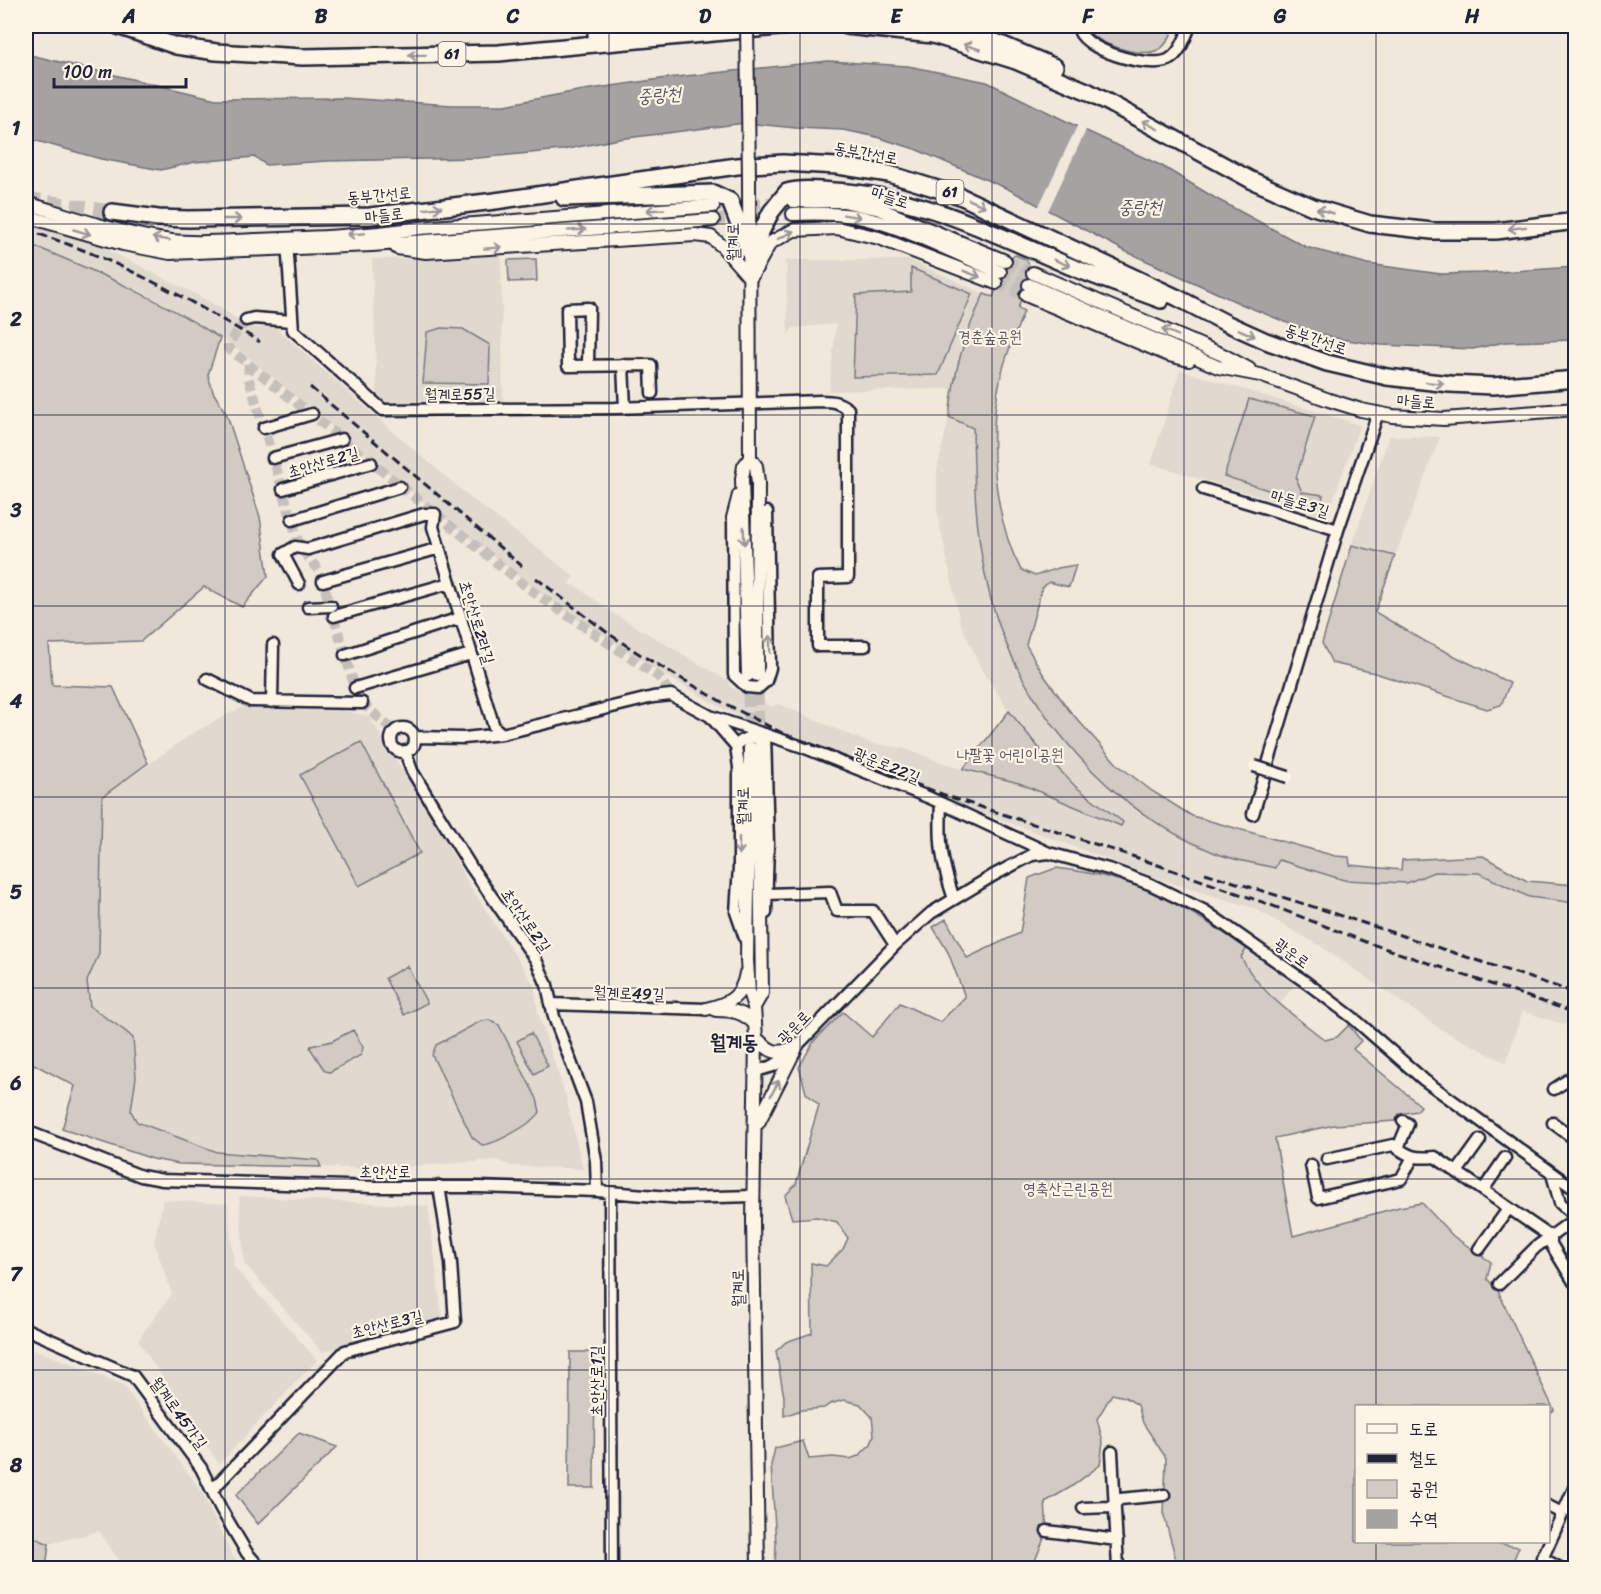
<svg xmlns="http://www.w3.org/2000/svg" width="1601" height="1594" font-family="Sriracha,'Poor Story',sans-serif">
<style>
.built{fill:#e0d9cf}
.green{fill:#d1cbc3;stroke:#7a767f;stroke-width:1.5}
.water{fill:#a6a2a2;stroke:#716f79;stroke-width:1.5}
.pier{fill:#efe8db}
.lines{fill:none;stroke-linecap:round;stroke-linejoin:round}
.minor-tunnel{stroke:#c6c0bb;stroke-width:10;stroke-dasharray:10 5;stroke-linecap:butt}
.major-tunnel{stroke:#c6c0bb;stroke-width:12;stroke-dasharray:12 6;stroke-linecap:butt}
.highway-tunnel{stroke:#c6c0bb;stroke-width:15;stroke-dasharray:15 8;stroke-linecap:butt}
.minor-casing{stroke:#22223b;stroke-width:15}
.major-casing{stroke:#22223b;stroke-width:16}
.highway-casing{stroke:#22223b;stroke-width:20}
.minor{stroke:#fcf5e5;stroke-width:10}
.major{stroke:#fcf5e5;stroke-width:12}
.highway{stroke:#fcf5e5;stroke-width:15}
.rail{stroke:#22223b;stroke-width:3;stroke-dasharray:9 4.5;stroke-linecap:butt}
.minor-bridge-casing{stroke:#22223b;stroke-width:15;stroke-linecap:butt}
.major-bridge-casing{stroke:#22223b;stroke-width:16;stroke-linecap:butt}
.minor-bridge{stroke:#fcf5e5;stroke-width:10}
.major-bridge{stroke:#fcf5e5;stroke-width:12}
.oneway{stroke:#9a9698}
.grid{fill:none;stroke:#22223b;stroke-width:1.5;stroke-opacity:0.55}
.labels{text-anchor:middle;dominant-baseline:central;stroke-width:4.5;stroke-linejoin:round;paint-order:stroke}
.shield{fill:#fcf5e5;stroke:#63616e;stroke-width:1.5}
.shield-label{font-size:15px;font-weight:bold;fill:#22223b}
.street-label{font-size:16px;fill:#22223b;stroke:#fcf5e5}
.park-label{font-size:16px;fill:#575564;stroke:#fcf5e5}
.water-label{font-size:18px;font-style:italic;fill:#575564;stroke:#fcf5e5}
.quarter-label{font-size:20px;font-weight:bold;fill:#22223b;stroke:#fcf5e5}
.neatline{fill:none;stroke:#22223b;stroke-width:2}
.grid-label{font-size:20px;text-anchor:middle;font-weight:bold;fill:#22223b}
</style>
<rect width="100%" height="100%" fill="#efe8db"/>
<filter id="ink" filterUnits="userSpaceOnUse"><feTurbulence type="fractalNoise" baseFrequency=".0167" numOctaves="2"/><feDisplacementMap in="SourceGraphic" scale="12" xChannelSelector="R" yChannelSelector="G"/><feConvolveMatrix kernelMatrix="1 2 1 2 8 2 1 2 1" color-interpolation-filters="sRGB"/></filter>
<g filter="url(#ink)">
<path class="built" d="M26 222 100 246 209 301 248 326 257 328 275 327 406 443 471 498 574 576 568 584 576 586 613 613 728 681 731 687 771 706 779 704 869 743 902 748 972 773 1019 783 1121 826 1123 822 1076 787 1043 753 1009 711 980 666 960 622 937 511V470L949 417 973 428 974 488 979 537 985 574 1002 630 1025 682 1037 702 1068 742 1096 774 1147 816 1176 834 1214 853 1274 868 1278 860 1344 880 1407 883 1434 872 1479 873 1529 897 1575 903V1028L1522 1011 1506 1063 1439 1028 1322 947 1254 908 1174 884 825 754 727 711 660 672 556 605 420 499 242 352 220 338 192 320 144 293 39 248 26 244Z
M501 254 503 402 384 404 377 396 372 259H425Z
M786 260H910L984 294 969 326 952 389 829 391 836 324 793 328 788 335Z
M1180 370 1360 425 1327 517 1151 464Z
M1389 436 1440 437 1395 556 1352 545Z
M242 707H324L369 716 438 828 469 884 534 985 538 1014 566 1097 583 1169 512 1166 496 1160 375 1169 321 1167 318 1160 217 1152 136 1122 131 1111 136 1077 122 1027 108 1021 90 1006 87 981 99 954 102 797 193 733Z
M1247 948 1295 984 1280 1004 1248 971 1241 957Z
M239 1196 428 1206 442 1317 322 1352 244 1263Z
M163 1200 228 1204 234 1267 317 1360 219 1464 138 1340 172 1294 154 1242Z
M34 1349 122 1384 200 1489 233 1557 241 1568H124L99 1531 49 1544 26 1534V1363Z"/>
<path class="green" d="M1089 26H1175C1171 34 1168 44 1160 49 1143 59 1102 45 1090 33Z
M26 244 39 248C102 274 163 301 220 338L208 375 213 392 227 415 260 517 268 576 242 607 204 587 141 641 49 644 52 685 113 687 148 763 102 797 99 954 87 981 90 1006C104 1018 120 1025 133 1038L136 1077 131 1111 137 1122 217 1152 318 1160 321 1167 179 1164 153 1159 62 1129 75 1086 32 1063 26 1062Z
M1015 255 1026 259 1032 271 1018 308 1024 311C1016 332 1006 354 1001 376 987 434 993 518 1021 570L1035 576 1058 568 1076 565 1069 587 1049 582 1042 588 1026 645 1043 674 1069 710 1118 765 1152 791 1192 816 1335 856 1349 857 1350 865 1401 870 1402 860 1483 856 1527 881 1575 885V903L1529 897 1479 873 1434 872 1407 883 1344 880 1279 860 1275 868C1254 863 1232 860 1213 852 1099 805 1009 695 985 574 975 526 974 477 973 428L949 417C954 372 964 335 984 294L993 297 1008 260Z
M536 259 537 281 509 282 508 260Z
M911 268 972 294 938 375 853 377 856 295 911 292Z
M442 328 463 329 490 345 489 384 423 383 427 332Z
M1249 399 1315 416 1296 478 1302 492 1323 495 1321 507 1224 476Z
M1352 545 1395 556 1375 612 1426 642 1510 683 1501 705 1487 709 1375 673 1332 663 1322 643Z
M1009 711 1043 753 1076 787 1123 822 1121 826 1019 783 963 769Z
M361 742 420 853 359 886 300 775Z
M1056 868C1088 872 1121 878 1151 892 1185 907 1216 928 1247 948L1241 957C1258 992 1295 1016 1325 1040L1337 1037 1349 1025 1361 1041 1353 1049 1421 1106 1417 1111 1399 1114 1396 1121 1334 1125 1275 1138 1293 1236 1399 1207 1422 1203 1453 1236 1491 1262 1487 1279 1497 1289 1554 1410 1549 1414 1548 1406H1356V1542H1493L1494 1543 1519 1547 1513 1561 1498 1568H1174L1175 1555 1164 1516 1166 1458 1143 1423 1138 1405 1125 1397 1112 1394 1097 1419 1103 1442 1100 1465 1071 1487 1045 1502 1047 1531 1032 1568H775L776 1543 771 1465 775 1448 803 1441 809 1459 833 1457 850 1459 858 1456 871 1444 874 1435 872 1417 860 1404 844 1400 830 1404 824 1408 801 1410 784 1416V1397L776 1351 786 1342 812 1333 811 1263 826 1266 843 1249 848 1238 837 1222 817 1217 792 1219 785 1196 796 1184 819 1105 806 1093 799 1067 814 1041 843 1012 872 1037 900 1003 940 1022 965 997 948 952 933 927 946 919 967 958 1020 933 1029 878Z
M407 966 427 1003 404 1015 385 978Z
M489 1020 499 1025 537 1099 540 1112C534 1123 494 1145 482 1145L472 1137 432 1055 436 1045 481 1021Z
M353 1030 363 1047 361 1055 330 1072 325 1071 310 1048 311 1046 332 1041Z
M531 1033 548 1066 534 1074 517 1041Z
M570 1352H595L594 1488H569Z
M299 1433 337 1447 258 1524 236 1495Z
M26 1534 49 1544 46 1568 26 1567Z"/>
<path class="water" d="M26 54 216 99 343 98 452 105H505L577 91 667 78 828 61 908 66 987 82 1080 128 1162 166 1215 198 1306 247 1368 264 1441 274 1483 273 1575 267V340L1505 342 1473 349 1381 345 1340 339 1295 326 1241 304 1125 251 1008 189 915 149 873 136 843 130 796 128 745 123 619 139 562 150 478 158 327 161 266 165 255 157 195 162 161 170 101 159 26 138Z"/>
<path class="pier" d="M1078 124 1087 128 1047 213 1038 208Z"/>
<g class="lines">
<path class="minor-tunnel" d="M246 320 228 344V348L536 594 659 677 671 695
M249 364 248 376 300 547 320 572 355 688 362 703 395 732"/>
<path class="major-tunnel" d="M713 206 783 202
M713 220 793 214
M1005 261 1033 273
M1000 272 1029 285
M996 283 1026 295
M757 675 759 740
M748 677 750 740"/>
<path class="highway-tunnel" d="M26 199 112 212"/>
<g class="minor-casing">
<path id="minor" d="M1078 26C1079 50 1149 69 1168 60 1180 54 1185 38 1190 26
M287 242 293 330 383 410 615 408 821 401C833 401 839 402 848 409V577L818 578V646H865
M246 320 254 318 292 321
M588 365 589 308 567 309 568 366 651 365 652 393
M623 365 625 408
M264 428 312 414
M273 458 342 439
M283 489 371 463
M1203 489 1338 530
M733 518 734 675 747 687 758 688 766 681 770 668 767 512
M292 520 400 487
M323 581 440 548
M299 584 283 554 295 547 308 549 424 514H435L433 527 494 727 502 734
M308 607 331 606
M334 616 450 583
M345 655 460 618
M207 679 251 701 362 703
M355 688 471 654
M272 702 273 645
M710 716 736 746 739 767V867L736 912 746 941
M391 740a12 12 0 1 1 24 0a12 12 0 1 1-24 0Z
M765 734 768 844 766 913
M415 737 464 738 502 734 653 697 671 695 710 716 803 747 930 798 1049 853
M736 746C743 738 754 733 762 743
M405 751 412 771 432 804 471 867 536 960 547 985 554 1017 586 1102 596 1161 597 1191
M941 803C939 842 941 861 954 899
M1253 814 1338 530 1378 413
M767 894 830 892 837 911H873L895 945
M550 1004 706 1009
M756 1071 773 1066 784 1059 895 945 931 913 994 875 1032 855 1049 853 1112 870 1150 884 1205 911 1307 983 1352 1017 1424 1080 1576 1190
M1554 1089 1568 1080 1576 1082
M1553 1123 1576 1140
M26 1131 141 1176 163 1180 374 1187H478L597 1191 681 1198 753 1196
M1398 1148 1408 1124 1403 1121
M1327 1159 1393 1145C1410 1157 1414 1159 1435 1157L1551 1237V1244L1574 1282 1576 1281
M1311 1165 1318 1198 1401 1179 1413 1157
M1457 1172 1480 1140
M1552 1174 1560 1203 1576 1218
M1483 1190 1505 1158
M610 1193 612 1568
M1479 1249 1509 1208
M1499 1284 1536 1247 1576 1218
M26 1329 133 1376 201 1468 221 1509 247 1553 260 1568
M1112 1452 1118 1568
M212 1490 345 1351 455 1322 451 1263 439 1186
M1548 1506 1558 1511 1576 1509
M1083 1508 1111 1507 1120 1499 1164 1495
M1047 1531 1117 1540
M1542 1558 1560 1568
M1538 1568 1576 1484"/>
</g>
<g class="major-casing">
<path id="major" d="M749 179 750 458 756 466 758 483 757 675
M793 201H843L880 209 1005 261
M26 203C74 217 122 235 172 241 200 244 228 241 255 240 310 238 366 236 420 228L713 206
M793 214C814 213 833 213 854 216 900 224 956 254 1000 272
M26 216 123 244 170 253 372 245 713 220
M397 248 426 252 695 235 711 237 722 246 750 278
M1033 273 1223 355 1249 369
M751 277 770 243 794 230 837 228 879 238 996 283
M1029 285 1218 367 1260 375 1329 400 1361 410 1392 416 1444 419 1576 409
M1026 295 1169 355 1189 360
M733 518 739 495
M748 675 742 479 744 466 750 458
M750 748 747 960 749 992 754 1007 756 1038 753 1220 758 1568
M754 1007 762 993 759 748
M706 1009C728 1004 742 998 746 973
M716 1010C733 1010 743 1012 755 1024
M756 1038C771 1053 777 1056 797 1046
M758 1123 797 1046"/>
</g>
<g class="highway-casing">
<path id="highway" d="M118 26 176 46 216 52 303 57 499 53 789 26
M846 26 933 35 1016 61 1089 92 1251 180 1313 207 1370 224 1432 231H1496L1576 221
M942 26 984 37 1055 67
M596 35 659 26
M564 198 713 193 730 201 750 254
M112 212 158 218 188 219 370 216 495 201 737 166 783 163 838 166 889 174 960 196 1178 298 1226 323 1266 341 1327 363 1387 377 1450 384 1493 386 1576 379
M750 254 771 212 787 192C802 188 818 190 833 191 918 195 990 232 1067 265 1098 278 1130 288 1161 300"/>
</g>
<use href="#minor" class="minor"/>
<use href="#major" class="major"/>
<use href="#highway" class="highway"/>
<path class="rail" d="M26 230C109 255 186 297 260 342
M310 387 522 566
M536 578 609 634 641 655 722 702 784 734 947 796 1138 858 1268 904 1366 942 1576 1013
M1205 873 1330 912 1576 993"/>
<g class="minor-bridge-casing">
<path id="minor-bridge" d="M1254 766 1288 777"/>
</g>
<g class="major-bridge-casing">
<path id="major-bridge" d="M747 26 749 179"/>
</g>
<use href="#minor-bridge" class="minor-bridge"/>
<use href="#major-bridge" class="major-bridge"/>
</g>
<defs><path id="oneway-shaft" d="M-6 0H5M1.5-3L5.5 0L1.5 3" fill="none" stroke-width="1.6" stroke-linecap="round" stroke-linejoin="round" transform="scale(1.5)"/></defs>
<g class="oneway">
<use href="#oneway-shaft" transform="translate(972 47) rotate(-163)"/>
<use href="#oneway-shaft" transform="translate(417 55) rotate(179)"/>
<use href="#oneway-shaft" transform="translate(1150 125) rotate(-152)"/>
<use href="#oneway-shaft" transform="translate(977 203) rotate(24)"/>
<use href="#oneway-shaft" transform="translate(433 208) rotate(-7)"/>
<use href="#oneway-shaft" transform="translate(655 210) rotate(176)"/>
<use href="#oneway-shaft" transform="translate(1325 211) rotate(-164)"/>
<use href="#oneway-shaft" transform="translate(852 216) rotate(9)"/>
<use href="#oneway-shaft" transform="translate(233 219)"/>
<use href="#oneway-shaft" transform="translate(1517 228) rotate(173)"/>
<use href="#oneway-shaft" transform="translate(577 230) rotate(-4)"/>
<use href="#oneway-shaft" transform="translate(82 232) rotate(16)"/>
<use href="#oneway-shaft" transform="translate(356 234) rotate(176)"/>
<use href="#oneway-shaft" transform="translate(786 235) rotate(-26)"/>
<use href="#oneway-shaft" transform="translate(161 239) rotate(-171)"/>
<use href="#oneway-shaft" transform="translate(493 248) rotate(-4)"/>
<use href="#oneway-shaft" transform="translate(1062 263) rotate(23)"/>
<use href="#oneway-shaft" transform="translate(972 274) rotate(21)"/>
<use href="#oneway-shaft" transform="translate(1170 332) rotate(-157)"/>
<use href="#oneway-shaft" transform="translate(1247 333) rotate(24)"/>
<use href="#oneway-shaft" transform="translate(1435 383) rotate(5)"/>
<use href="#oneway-shaft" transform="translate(744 536) rotate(88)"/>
<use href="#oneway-shaft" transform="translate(770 644) rotate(-91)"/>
<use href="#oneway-shaft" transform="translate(739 846) rotate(90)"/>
<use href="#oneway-shaft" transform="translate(775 1088) rotate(-62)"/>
</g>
</g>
<path class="grid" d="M225 26V1568M417 26V1568M609 26V1568M800 26V1568M992 26V1568M1184 26V1568M1376 26V1406M26 224H1576M26 415H1576M26 606H1576M26 797H1576M26 988H1576M26 1179H1576M26 1370H1576M1376 1542V1568"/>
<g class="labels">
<g class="shield">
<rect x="438.5" y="42" width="27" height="24" rx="4.5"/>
<rect x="936.5" y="180" width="27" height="24" rx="4.5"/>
</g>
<g class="shield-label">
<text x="452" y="54">61</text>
<text x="950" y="192">61</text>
</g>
<g class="street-label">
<text transform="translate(866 153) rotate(10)">동부간선로</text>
<text transform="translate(379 195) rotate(-5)">동부간선로</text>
<text transform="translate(890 197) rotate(18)">마들로</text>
<text transform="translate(384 215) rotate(-6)">마들로</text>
<text transform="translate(733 242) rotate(-91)">월계로</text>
<text transform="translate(1316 339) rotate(19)">동부간선로</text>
<text transform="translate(460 394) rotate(-1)">월계로55길</text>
<text transform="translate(1416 401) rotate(4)">마들로</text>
<text transform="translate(323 462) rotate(-16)">초안산로2길</text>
<text transform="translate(1300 503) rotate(17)">마들로3길</text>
<text transform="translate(477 622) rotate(73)">초안산로2라길</text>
<text transform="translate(887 765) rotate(22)">광운로22길</text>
<text transform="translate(743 806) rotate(-91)">월계로</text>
<text transform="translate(526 920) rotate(55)">초안산로2길</text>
<text transform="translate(1292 953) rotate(36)">광운로</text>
<text transform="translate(629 993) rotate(2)">월계로49길</text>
<text transform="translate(794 1027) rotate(-46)">광운로</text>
<text x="385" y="1171">초안산로</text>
<text transform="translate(738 1288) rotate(-91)">월계로</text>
<text transform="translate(387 1324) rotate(-14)">초안산로3길</text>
<text transform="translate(596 1381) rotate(-90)">초안산로1길</text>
<text transform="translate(179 1413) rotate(54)">월계로45가길</text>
</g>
<g class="park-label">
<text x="990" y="336">경춘숲공원</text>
<text x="1010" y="754">나팔꽃 어린이공원</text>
<text x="1068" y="1188">영축산근린공원</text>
</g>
<g class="water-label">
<text transform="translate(659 95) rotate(-4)">중랑천</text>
<text x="1140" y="207">중랑천</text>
</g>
<g class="quarter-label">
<text x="734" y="1042">월계동</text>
</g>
</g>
<rect width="1601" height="1594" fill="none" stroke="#fcf5e5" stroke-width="66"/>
<rect x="1355" y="1405" width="195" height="138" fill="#fcf5e5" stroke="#a5a1a1" stroke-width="1.5"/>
<rect x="1367" y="1424" width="30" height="9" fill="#fcf5e5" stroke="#a5a1a1" stroke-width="1.5"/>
<text x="1409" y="1435" font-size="18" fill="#22223b">도로</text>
<rect x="1367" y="1454" width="30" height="9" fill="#22223b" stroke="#a5a1a1" stroke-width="1.5"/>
<text x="1409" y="1465" font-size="18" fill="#22223b">철도</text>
<rect x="1367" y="1480" width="30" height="18" fill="#d1cbc3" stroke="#a5a1a1" stroke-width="1.5"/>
<text x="1409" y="1495" font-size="18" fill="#22223b">공원</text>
<rect x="1367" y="1510" width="30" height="18" fill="#a6a2a2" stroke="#a5a1a1" stroke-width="1.5"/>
<text x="1409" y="1525" font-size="18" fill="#22223b">수역</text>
<path d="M54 78v9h132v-9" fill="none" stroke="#22223b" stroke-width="3"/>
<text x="63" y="78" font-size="18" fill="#22223b" stroke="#fcf5e5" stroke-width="4.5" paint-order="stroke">100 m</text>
<rect x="33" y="33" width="1535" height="1528" class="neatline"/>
<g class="grid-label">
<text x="129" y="23">A</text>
<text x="321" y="23">B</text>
<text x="513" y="23">C</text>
<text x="705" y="23">D</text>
<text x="896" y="23">E</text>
<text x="1088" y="23">F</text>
<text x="1280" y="23">G</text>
<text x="1472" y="23">H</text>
<text x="16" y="135">1</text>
<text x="16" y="326">2</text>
<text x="16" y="517">3</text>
<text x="16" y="708">4</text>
<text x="16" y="899">5</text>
<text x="16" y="1090">6</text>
<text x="16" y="1281">7</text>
<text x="16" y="1472">8</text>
</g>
</svg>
